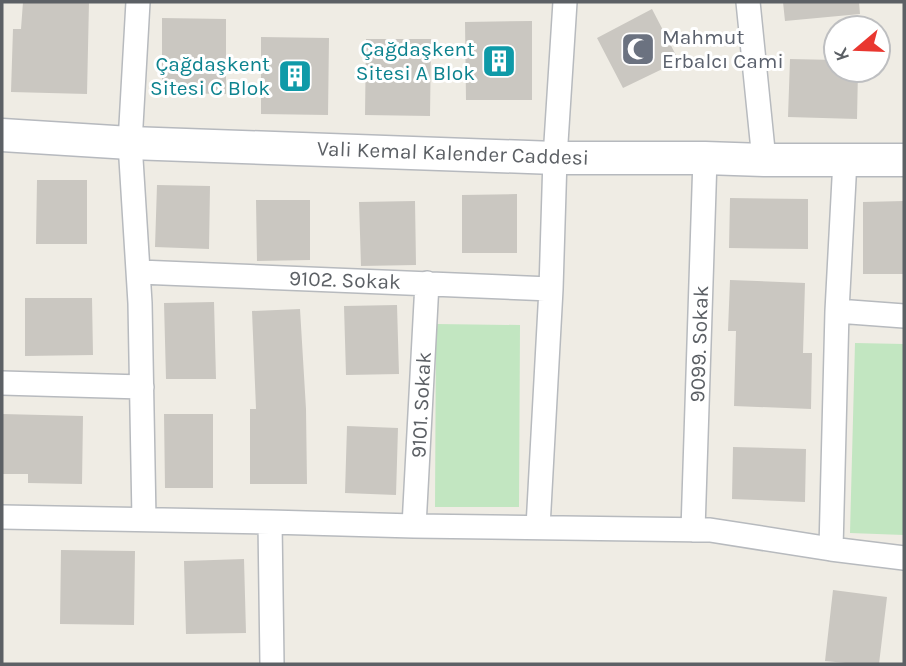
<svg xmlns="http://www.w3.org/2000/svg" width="906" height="666" font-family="Karla,sans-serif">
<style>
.green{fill:#c2e6c1}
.building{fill:#cac7c1}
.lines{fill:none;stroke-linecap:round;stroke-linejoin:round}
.street-casing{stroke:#b7babe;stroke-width:26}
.secondary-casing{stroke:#b6b9be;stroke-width:35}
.street{stroke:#fff;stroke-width:23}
.secondary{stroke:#fff;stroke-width:32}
.labels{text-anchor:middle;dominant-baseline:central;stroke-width:6;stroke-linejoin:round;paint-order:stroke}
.worship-label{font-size:21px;fill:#5b616d;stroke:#fff;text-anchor:start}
.culture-label{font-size:21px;fill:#0d838f;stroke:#fff;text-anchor:end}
.street-label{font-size:21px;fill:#5c6065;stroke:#fff}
</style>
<rect width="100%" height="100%" fill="#efece4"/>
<path class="green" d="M436 324 520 325 519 507H435Z
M855 343 904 344V535L850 533Z"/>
<path class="building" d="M23 2H89L87 94 11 92 13 29H21Z
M783 2H859L860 14 785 21Z
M652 9 679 61 623 88 597 38Z
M162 18 226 19V94L162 93Z
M532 21V100H466L465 22Z
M261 37 329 38 328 115 261 114Z
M366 39H431L430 116 365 115Z
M790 59 836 60V70H858L857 119 788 117Z
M37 180H87V244H36Z
M157 185 210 186 209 249 155 247Z
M517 194V253H462V195Z
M730 198 808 199V249L729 248Z
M256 200H310V260L257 261Z
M415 201 416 265 361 266 359 202Z
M904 201V274H863V202Z
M730 280 805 283 803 353H812L811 409 734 406 736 331H728Z
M25 298H92L93 355 25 356Z
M214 302 216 379H166L164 303Z
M397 305 399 374 346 375 344 306Z
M300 309 306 409 307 484H250V409H256L252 311Z
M2 414 83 416 82 484 28 483V474H2Z
M164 414H213V488H165Z
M347 426 398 428 396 495 345 493Z
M733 447 806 449 805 502 732 499Z
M61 550 135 551 134 625 60 624Z
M244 559 246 633 186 634 184 561Z
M833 590 887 597 879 664H856L825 661Z"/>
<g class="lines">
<g class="street-casing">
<path id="street" d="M138 2 130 143 140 303 144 519
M748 2 764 160
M139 272 551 289
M837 311 904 316
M2 383 142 387
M2 517 270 522 414 526 710 530 831 549 904 558
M270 522 272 664
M414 526 427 283
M538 527 551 289 555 158 565 2
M693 530 705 158
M831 549 837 311 845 160"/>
</g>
<g class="secondary-casing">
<path id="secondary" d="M2 135 130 143 555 158H705L764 160H904"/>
</g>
<use href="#street" class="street"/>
<use href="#secondary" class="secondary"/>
</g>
<defs>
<g id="mosque-square" transform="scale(1.75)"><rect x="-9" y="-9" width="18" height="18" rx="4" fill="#6b7280" stroke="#fff"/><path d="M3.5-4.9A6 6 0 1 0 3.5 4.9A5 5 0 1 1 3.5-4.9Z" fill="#fff"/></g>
<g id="building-square" transform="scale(1.75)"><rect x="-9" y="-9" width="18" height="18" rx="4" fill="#0f9aa8" stroke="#fff"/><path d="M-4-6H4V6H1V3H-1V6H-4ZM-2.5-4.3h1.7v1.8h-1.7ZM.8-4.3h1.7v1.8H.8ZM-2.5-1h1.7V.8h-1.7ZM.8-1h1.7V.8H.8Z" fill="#fff"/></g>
</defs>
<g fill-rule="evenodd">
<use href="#mosque-square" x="638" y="49"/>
<use href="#building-square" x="499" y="61"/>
<use href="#building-square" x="295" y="76"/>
</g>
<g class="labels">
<g class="worship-label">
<text x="662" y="37">Mahmut<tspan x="662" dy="24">Erbalcı Cami</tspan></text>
</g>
<g class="culture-label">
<text x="475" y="49">Çağdaşkent<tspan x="475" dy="24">Sitesi A Blok</tspan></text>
<text x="270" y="64">Çağdaşkent<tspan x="270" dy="24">Sitesi C Blok</tspan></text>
</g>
<g class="street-label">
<text transform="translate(453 153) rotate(2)">Vali Kemal Kalender Caddesi</text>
<text transform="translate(345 280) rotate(2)">9102. Sokak</text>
<text transform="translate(699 344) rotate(-88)">9099. Sokak</text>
<text transform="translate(421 405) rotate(-87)">9101. Sokak</text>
</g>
</g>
<rect width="906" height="666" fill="none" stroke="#5c6065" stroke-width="7"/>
<g transform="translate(857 49) rotate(251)"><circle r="33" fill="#ffffff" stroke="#bebfc1" stroke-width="2"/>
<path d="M0-5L12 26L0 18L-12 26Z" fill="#e93730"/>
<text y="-10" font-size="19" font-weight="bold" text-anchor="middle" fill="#5c6065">K</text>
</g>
</svg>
